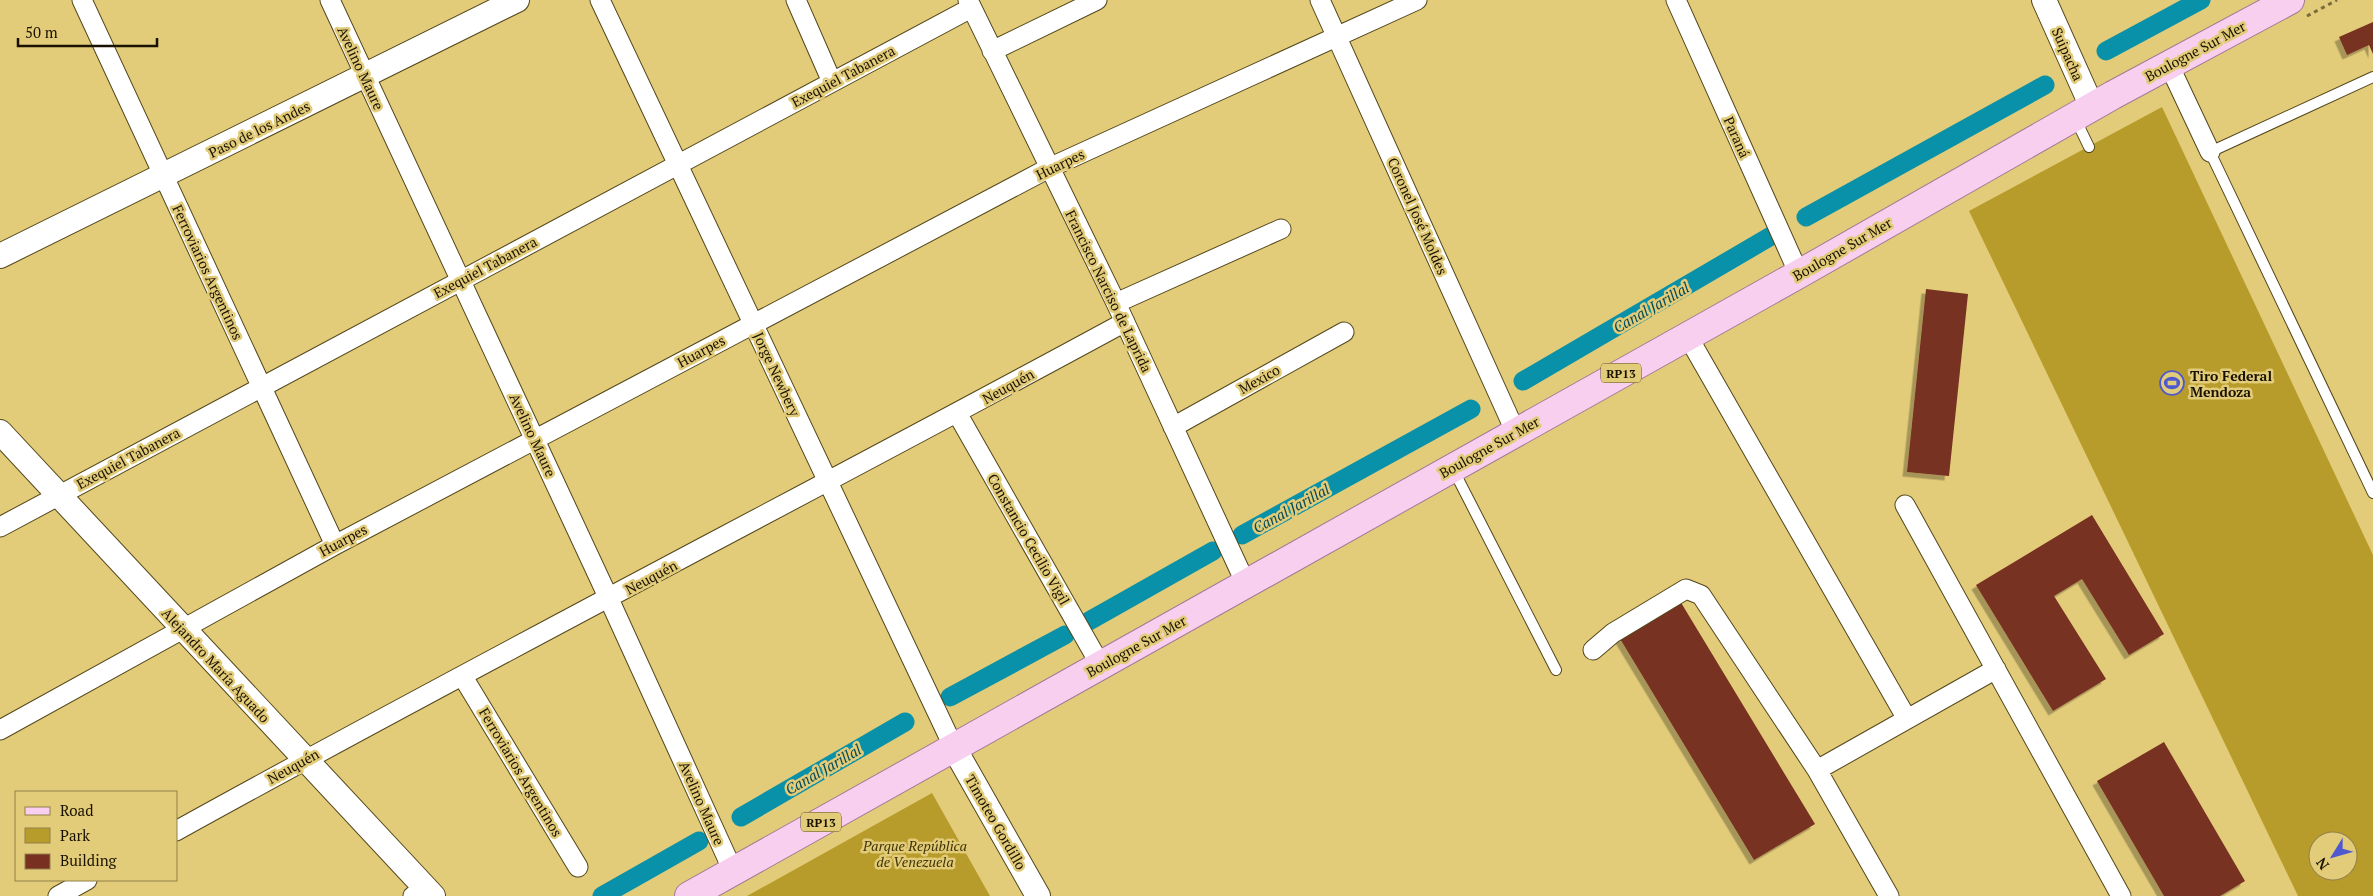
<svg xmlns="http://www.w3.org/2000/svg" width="2373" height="896" font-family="'PT Serif',serif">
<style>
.green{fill:#b89c2b;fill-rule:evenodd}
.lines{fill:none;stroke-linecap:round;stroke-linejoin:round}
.canal{stroke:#0891a8;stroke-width:19}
.building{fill:#783020;filter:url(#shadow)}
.service-casing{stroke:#53471c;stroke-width:12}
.minor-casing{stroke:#53471c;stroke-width:21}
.tertiary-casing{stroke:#53471c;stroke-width:26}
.primary-casing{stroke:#a77895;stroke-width:30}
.path{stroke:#7a6b3b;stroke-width:3;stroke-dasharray:4 4;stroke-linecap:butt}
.service{stroke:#fff;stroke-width:10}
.minor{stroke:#fff;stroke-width:19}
.tertiary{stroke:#fff;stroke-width:24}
.primary{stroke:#f8cfef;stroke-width:28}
.labels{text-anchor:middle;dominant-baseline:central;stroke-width:5;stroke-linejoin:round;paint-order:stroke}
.shield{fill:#e2cb79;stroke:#554a24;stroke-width:1}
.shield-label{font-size:12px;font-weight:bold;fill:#191200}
.street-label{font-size:14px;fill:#191200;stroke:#e2cb79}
.poi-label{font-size:14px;font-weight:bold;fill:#191200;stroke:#e2cb79;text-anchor:start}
.park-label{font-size:14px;font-style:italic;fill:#403404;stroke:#e2cb79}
.water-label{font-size:15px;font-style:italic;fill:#064b57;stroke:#e2cb79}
</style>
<defs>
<filter id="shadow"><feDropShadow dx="-4.5" dy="4.5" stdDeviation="0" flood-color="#0004"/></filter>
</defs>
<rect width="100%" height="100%" fill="#e2cb79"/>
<path class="green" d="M2162 107 2373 555V896H2298L1969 211ZM2318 841H2348V871H2318Z
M932 793 990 896H747Z"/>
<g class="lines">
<path class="canal" d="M2106 51 2201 0
M1806 217 2045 85
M1523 381 1778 232
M1242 535 1471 409
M1089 621 1213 551
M950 697 1065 635
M741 817 905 722
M602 896 699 841"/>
</g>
<path class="building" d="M2373 22V54L2369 45 2347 55 2339 37Z
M1926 289 1968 294 1949 476 1907 472Z
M2092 515 2164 634 2129 655 2082 579 2054 596 2106 679 2053 711 1976 585Z
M1680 601 1815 824 1754 860 1619 637Z
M2164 742 2245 881 2220 896H2164L2097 781Z"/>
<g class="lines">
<g class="service-casing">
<path id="service" d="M2373 77 2210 152 2373 493
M2075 118 2089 147
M1453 469 1556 670"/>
</g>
<g class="minor-casing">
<path id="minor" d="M82 0 335 545
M330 0 609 599 733 871
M600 0 954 748
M796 0 832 82
M968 0 1116 303 1246 584
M1320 0 1516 433
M1676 0 1799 274
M992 51 1097 0
M2169 65 2210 152
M1116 303 1281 229
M1687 335 1907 719
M957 413 1101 666
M1173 427 1344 332
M1905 505 2121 896
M0 527 971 8
M1593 650 1613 633 1686 589 1701 595 1817 770 1889 896
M463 677 578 867
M0 730 335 545 1049 168 1417 0
M1817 770 1996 669
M176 831C490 657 810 493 1125 322
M58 896 87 880
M413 896 426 888"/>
</g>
<g class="tertiary-casing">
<path id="tertiary" d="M2044 0 2092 107
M0 256 517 0
M0 432 433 896
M954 748 1038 896"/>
</g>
<g class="primary-casing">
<path id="primary" d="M689 896 1799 274 2113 95 2290 0"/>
</g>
<path class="path" d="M2307 16 2337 0"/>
<use href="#service" class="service"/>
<use href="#minor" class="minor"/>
<use href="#tertiary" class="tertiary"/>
<use href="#primary" class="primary"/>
</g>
<defs>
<g id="stadium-ring" transform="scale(1.25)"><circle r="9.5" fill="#e2cb79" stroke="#4e59cf" stroke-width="1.5"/><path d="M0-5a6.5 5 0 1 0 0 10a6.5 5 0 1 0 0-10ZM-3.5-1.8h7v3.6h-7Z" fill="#4e59cf"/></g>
</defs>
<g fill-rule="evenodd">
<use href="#stadium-ring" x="2172" y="383"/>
</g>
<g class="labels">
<g class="shield">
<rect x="1601" y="363.5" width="40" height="19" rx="4"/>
<rect x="801" y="812.5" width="40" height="19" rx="4"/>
</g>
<g class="shield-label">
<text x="1621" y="373">RP13</text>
<text x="821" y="822">RP13</text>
</g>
<g class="street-label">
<text transform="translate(2195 51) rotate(-28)">Boulogne Sur Mer</text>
<text transform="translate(2068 54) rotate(66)">Suipacha</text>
<text transform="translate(361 68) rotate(65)">Avelino Maure</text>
<text transform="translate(843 76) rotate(-28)">Exequiel Tabanera</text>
<text transform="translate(259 129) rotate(-26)">Paso de los Andes</text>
<text transform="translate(1737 137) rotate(66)">Paraná</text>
<text transform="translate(1060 164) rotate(-26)">Huarpes</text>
<text transform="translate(1418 216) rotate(66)">Coronel José Moldes</text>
<text transform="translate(1842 249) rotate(-30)">Boulogne Sur Mer</text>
<text transform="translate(485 267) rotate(-28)">Exequiel Tabanera</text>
<text transform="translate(208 272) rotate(65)">Ferroviarios Argentinos</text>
<text transform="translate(1109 291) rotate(64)">Francisco Narciso de Laprida</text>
<text transform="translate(701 351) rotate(-28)">Huarpes</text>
<text transform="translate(777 374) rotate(65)">Jorge Newbery</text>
<text transform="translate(1259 379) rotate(-29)">Mexico</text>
<text transform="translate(1008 386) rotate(-29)">Neuquén</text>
<text transform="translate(533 435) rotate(65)">Avelino Maure</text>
<text transform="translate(1489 447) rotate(-29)">Boulogne Sur Mer</text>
<text transform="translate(128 458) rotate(-28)">Exequiel Tabanera</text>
<text transform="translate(1029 539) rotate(60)">Constancio Cecilio Vigil</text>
<text transform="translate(343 540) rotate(-28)">Huarpes</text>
<text transform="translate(651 577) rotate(-28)">Neuquén</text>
<text transform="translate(1136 646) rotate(-29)">Boulogne Sur Mer</text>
<text transform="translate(216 665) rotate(47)">Alejandro María Aguado</text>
<text transform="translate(293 766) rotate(-29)">Neuquén</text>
<text transform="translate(521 772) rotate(59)">Ferroviarios Argentinos</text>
<text transform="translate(702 803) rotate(66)">Avelino Maure</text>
<text transform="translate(996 822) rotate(60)">Timoteo Gordillo</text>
</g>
<g class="poi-label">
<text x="2190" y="375">Tiro Federal<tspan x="2190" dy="16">Mendoza</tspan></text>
</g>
<g class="park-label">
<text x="915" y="845">Parque República<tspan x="915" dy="16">de Venezuela</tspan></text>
</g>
<g class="water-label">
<text transform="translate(1651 307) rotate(-30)">Canal Jarillal</text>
<text transform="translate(1291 508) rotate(-29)">Canal Jarillal</text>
<text transform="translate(823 769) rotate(-30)">Canal Jarillal</text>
</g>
</g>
<rect x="15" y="791" width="162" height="90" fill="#e2cb79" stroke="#928149"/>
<rect x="25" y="807" width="25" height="8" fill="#f8cfef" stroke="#928149"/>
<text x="60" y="816" font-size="15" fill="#191200">Road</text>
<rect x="25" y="828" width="25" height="15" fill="#b89c2b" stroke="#928149"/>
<text x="60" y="841" font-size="15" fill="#191200">Park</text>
<rect x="25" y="854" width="25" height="15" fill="#783020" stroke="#928149"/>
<text x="60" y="866" font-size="15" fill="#191200">Building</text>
<g transform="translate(2333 856) rotate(233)"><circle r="24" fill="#e2cb79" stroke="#928149"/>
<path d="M0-4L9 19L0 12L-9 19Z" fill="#4e59cf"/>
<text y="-8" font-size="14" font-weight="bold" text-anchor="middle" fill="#191200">N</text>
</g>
<path d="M18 38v8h139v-8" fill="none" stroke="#191200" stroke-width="2.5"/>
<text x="25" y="38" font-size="15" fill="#191200" stroke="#e2cb79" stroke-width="4" paint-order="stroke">50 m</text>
</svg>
